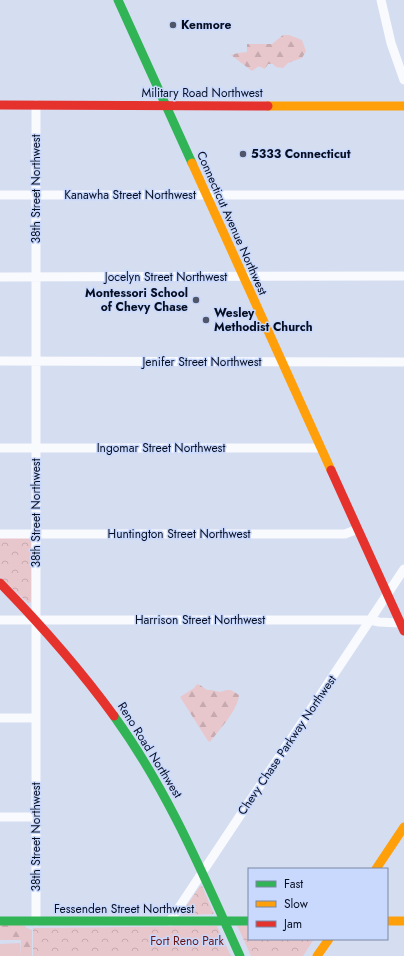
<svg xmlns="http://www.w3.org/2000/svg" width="404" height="956" font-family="Jost,sans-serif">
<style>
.forest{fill:url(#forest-firs)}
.park{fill:url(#park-crowns)}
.pitch{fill:#e8c7cc}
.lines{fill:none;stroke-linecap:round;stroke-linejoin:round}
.street{stroke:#f9fafd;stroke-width:9}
.fast{stroke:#30b455;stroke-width:9}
.slow{stroke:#ff9f0a;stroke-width:9}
.jam{stroke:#e5322d;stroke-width:9}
.poi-dot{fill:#4f566a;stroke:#c9d9fd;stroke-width:1.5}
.labels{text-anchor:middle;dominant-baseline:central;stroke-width:3;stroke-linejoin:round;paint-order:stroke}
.poi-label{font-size:12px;font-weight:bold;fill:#070e22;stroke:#c9d9fd;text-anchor:start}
.street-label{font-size:12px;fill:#070e22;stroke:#c9d9fd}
.park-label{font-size:12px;fill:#691212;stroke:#c9d9fd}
</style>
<defs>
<pattern id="forest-firs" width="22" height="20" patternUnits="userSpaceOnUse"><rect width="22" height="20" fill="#e8c7cc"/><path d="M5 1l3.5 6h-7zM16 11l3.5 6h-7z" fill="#c6aaaf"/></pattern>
<pattern id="park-crowns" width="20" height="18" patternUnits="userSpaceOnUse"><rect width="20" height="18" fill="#e8c7cc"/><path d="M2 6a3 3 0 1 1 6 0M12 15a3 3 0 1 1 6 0" fill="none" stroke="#c6aaaf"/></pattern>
</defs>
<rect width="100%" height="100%" fill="#d5ddf1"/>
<path class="forest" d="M283 35H289L302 40 306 51 302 58 288 63 283 68 276 67 273 64H268L265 69C256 64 259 67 252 71L231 55 238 53 247 52V44H272Z
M197 684 200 685 207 690H211L220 692 226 690H231L239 695C238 710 219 730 210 742L208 741 180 697 194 688Z
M0 925H21L32 930V956H20L21 940H0Z"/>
<path class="park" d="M0 538H28L31 540V602L28 603 0 577Z
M200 886H202L214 914 182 915 184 910Z
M237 925 249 926V939H314L303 956H251Z
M217 926 231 956H33V928Z"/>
<path class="pitch" d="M20 943V956H0V944Z"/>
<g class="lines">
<path class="street" d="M381 0 391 43 404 80
M0 195H404
M0 277 404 276
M0 361 404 362
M0 448H321
M0 534H345L358 529
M0 620H370L379 622 400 623
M0 718H36
M0 817H36
M36 921V105
M170 921 404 569"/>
<path class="fast" d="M118 0 192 163
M114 716C168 791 202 872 240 956
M0 921H249"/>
<path class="slow" d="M268 106H404
M192 163 331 470
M376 869 404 827
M387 921H404
M317 956 329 939"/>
<path class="jam" d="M0 105 268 106
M331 470 404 631
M0 583C41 625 79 668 114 716"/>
</g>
<g class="poi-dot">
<circle cx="173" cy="25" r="4"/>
<circle cx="243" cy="154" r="4"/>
<circle cx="196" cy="300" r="4"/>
<circle cx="206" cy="320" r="4"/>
</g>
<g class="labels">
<g class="poi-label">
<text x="181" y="25">Kenmore</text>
<text x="251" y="154">5333 Connecticut</text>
<text x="188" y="293" text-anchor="end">Montessori School<tspan x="188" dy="14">of Chevy Chase</tspan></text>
<text x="214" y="313">Wesley<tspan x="214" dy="14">Methodist Church</tspan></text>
</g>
<g class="street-label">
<text x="202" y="93">Military Road Northwest</text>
<text transform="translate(36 189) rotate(-90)">38th Street Northwest</text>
<text x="130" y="195">Kanawha Street Northwest</text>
<text transform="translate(232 223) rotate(66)">Connecticut Avenue Northwest</text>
<text x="166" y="277">Jocelyn Street Northwest</text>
<text x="202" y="362">Jenifer Street Northwest</text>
<text x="161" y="448">Ingomar Street Northwest</text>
<text transform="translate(36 513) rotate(-90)">38th Street Northwest</text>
<text x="179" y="534">Huntington Street Northwest</text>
<text x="200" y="620">Harrison Street Northwest</text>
<text transform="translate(287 745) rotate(-56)">Chevy Chase Parkway Northwest</text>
<text transform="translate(150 750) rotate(58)">Reno Road Northwest</text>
<text transform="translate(36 837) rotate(-90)">38th Street Northwest</text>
<text x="124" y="909">Fessenden Street Northwest</text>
</g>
<g class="park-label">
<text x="187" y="941">Fort Reno Park</text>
</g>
</g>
<rect x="248" y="868" width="140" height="72" fill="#c9d9fd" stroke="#7b88a5"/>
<rect x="256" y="881" width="20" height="6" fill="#30b455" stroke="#7b88a5"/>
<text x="284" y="888" font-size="12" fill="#070e22">Fast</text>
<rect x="256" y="901" width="20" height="6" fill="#ff9f0a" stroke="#7b88a5"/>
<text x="284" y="908" font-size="12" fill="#070e22">Slow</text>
<rect x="256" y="921" width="20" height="6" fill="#e5322d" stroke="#7b88a5"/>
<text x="284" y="928" font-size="12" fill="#070e22">Jam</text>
</svg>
